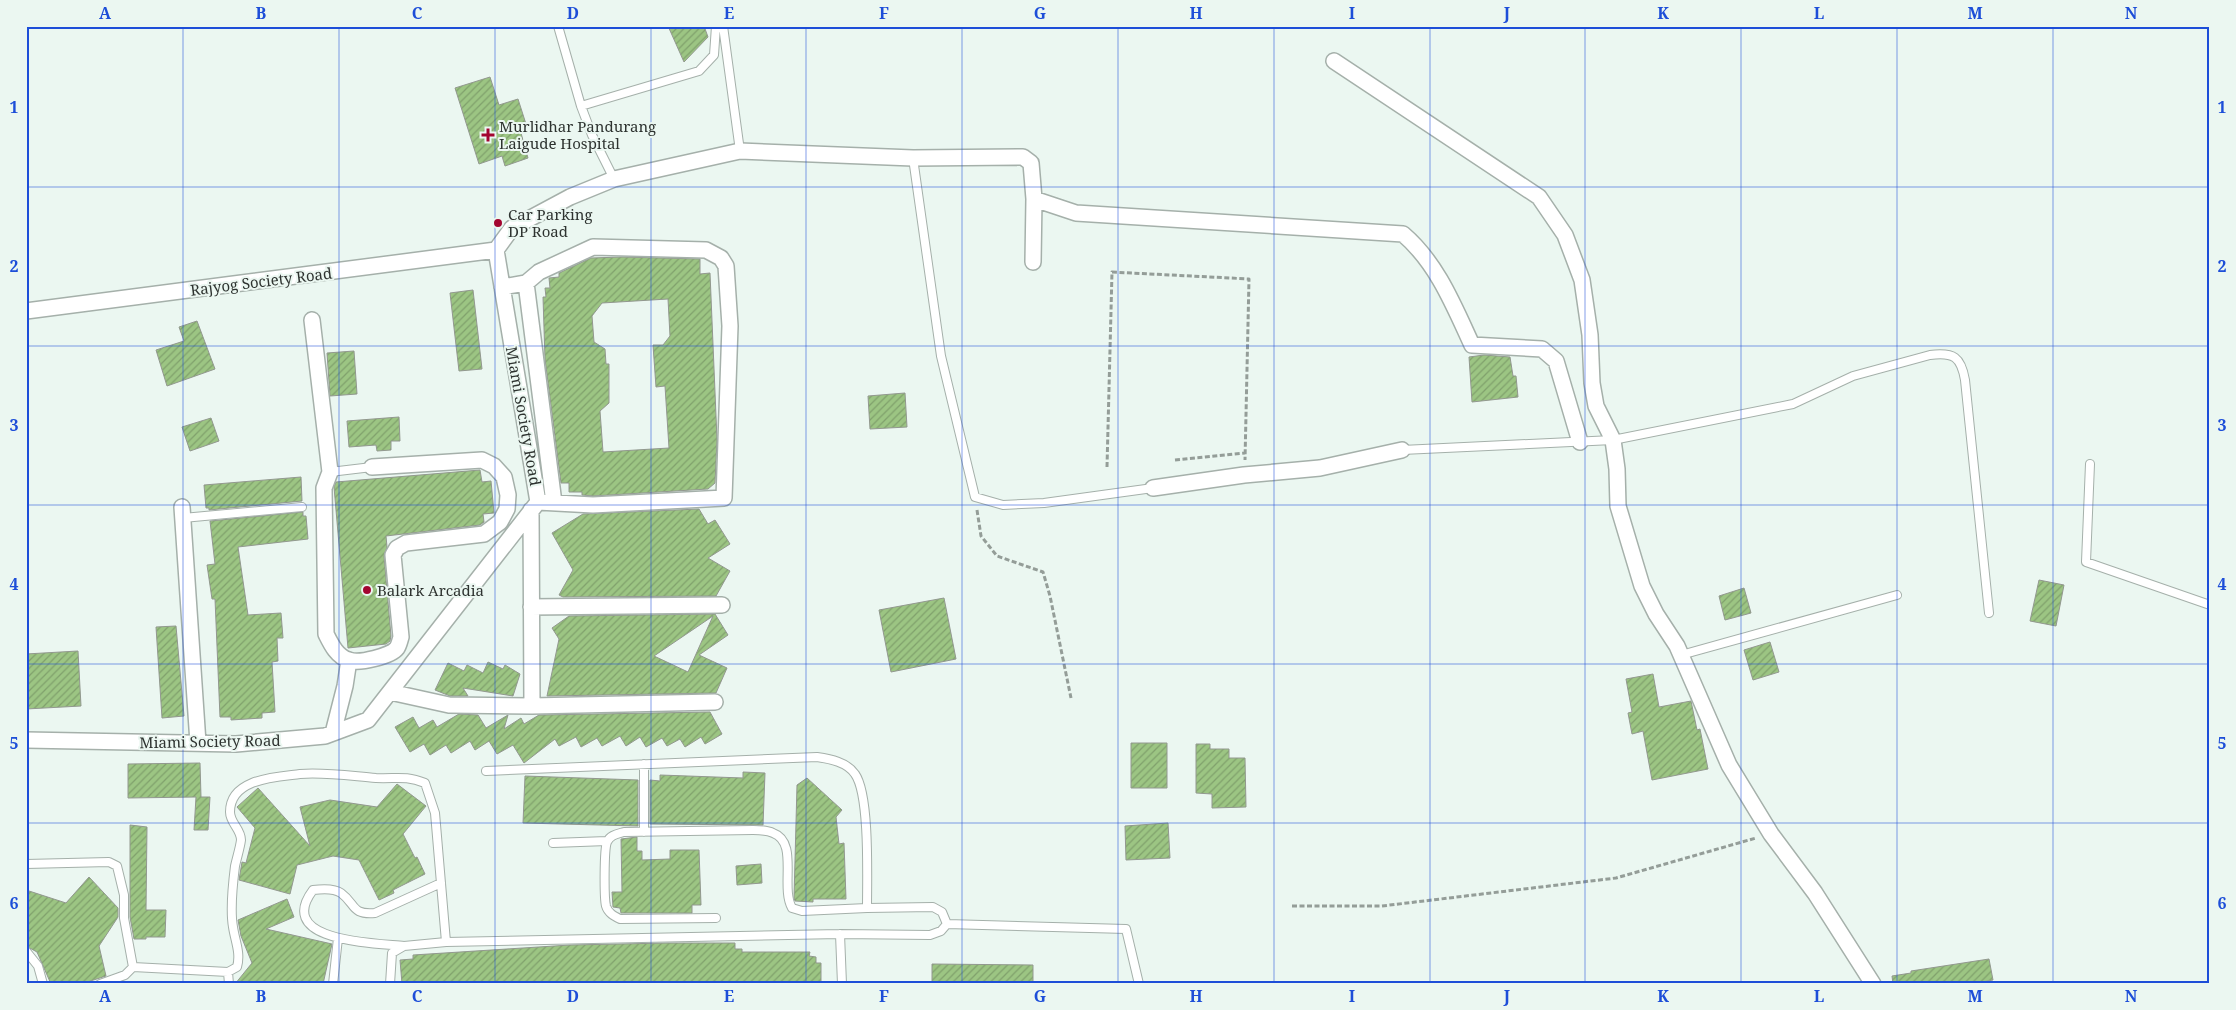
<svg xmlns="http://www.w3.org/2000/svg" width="2236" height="1010" font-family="'Noto Serif',serif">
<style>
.building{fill:url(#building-hatch);stroke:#92988f;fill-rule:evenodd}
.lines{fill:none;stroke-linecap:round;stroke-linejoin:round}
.service-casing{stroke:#a5b0aa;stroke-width:10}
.minor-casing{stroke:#a5b0aa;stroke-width:18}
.path{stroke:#949d98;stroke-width:3;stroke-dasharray:5 2.5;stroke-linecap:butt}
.service{stroke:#fff;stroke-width:8}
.minor{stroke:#fff;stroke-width:15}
.grid{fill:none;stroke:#1d4ed8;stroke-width:1;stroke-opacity:0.55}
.poi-dot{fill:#a30530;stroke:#ebf7f1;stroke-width:2}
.labels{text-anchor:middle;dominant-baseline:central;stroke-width:4;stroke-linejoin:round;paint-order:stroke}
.poi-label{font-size:15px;fill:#2e3330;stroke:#ebf7f1;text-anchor:start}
.street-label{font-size:15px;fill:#2e3330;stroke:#ebf7f1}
.neatline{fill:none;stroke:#1d4ed8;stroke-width:2}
.grid-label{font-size:16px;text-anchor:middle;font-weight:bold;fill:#1d4ed8}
</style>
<defs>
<pattern id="building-hatch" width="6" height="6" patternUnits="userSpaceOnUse" patternTransform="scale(1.25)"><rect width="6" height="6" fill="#9cc583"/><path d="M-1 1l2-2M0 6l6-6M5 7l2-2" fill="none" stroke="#80a16c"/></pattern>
</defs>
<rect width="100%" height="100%" fill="#ebf7f1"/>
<path class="building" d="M668 26H704L708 37 684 62Z
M490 77 499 105 518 99 526 124 519 126 528 158 505 166 502 156 479 164 455 88Z
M622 257 700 259V274L710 273 717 440 715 483 708 489 593 496 582 495V492H569V483H561L545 359 543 297H546L545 288H550L549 278 559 277V273L591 258ZM668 299 670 336 663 345H653L656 387 665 386 669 448 603 452 600 411 609 403V364H606L605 349 594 342 592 316 602 303Z
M473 290 482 369 459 371 450 293Z
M197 321 215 369 167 386 156 350 184 341 179 327Z
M354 351 357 394 330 396 327 353Z
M1484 355 1510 357 1513 376H1516L1518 397 1472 402 1469 357Z
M905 393 907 427 870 429 868 396Z
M399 417 400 441H391V450L377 451 376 445 349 447 347 421Z
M211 418 219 441 190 451 182 427Z
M480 470 482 482 491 481 494 513 483 514 484 522 480 525 386 536 387 547 384 556 391 636 390 641 386 644 348 648 334 487 336 482Z
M301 477 302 501 209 510V508H206L204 485Z
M699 509 708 524 715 520 730 544 708 558 730 571 716 596 563 597 559 595 573 570 552 533 583 514Z
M303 512V516H306L308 539 238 547 248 615 281 613 283 638H277L278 661 272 662 275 712 262 713V718L231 720V717H220L215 599H212L207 565 215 564 210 521Z
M2039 580 2064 585 2056 626 2030 621Z
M1744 588 1751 613 1725 620 1719 596Z
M944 598 956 659 891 672 879 610Z
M715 614 728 635 699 655 727 668 716 693 547 696 559 639 552 628 569 616ZM713 616 688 672 654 656Z
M176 626 184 716 162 718 156 627Z
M1770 642 1779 672 1753 680 1744 650Z
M78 651 81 706 26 709V654Z
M488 662 503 669 505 665 520 674 513 696 463 688 468 696H450L435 690 448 663 464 671 467 665 483 673Z
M1653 674 1659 707 1691 701 1697 730 1700 729 1708 769 1652 780 1643 731 1632 734 1628 713 1632 712 1626 679Z
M710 712 722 734 705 744 701 737 685 747 680 739 667 746 662 738 646 747 640 737 626 746 620 736 602 746 597 738 581 747 576 737 559 746 555 739 524 763 513 745 497 754 489 741 475 750 470 741 451 753 446 745 430 755 424 744 410 752 395 727 413 717 419 728 433 720 437 727 459 714 478 715 486 728 508 715 504 729 521 718 524 724 539 715Z
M1131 743H1167V788H1131Z
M1196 744H1210V749H1229V758H1245L1246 807 1212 808V794L1196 793Z
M200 763 201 797H210L208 830H194L196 797 128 798V764Z
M743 772 765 773 763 825 650 824V780L660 781V775L743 778Z
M525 776 638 780V826L523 823Z
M807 778 842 810 836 817 839 844 844 843 846 899H813V902L795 901 794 898 797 785Z
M397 784 426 806 403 834 415 858 417 857 425 874 393 890 394 893 379 900 359 860 333 856 297 865 290 894 239 880 242 862 246 863 255 828 237 807 258 788 310 846 300 807 330 800 377 807Z
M1168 823 1170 858 1126 860 1125 826Z
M130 825 147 827 146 910H166L165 937H146V939H134L130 917Z
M637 837V851H642V860L670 859V850H699L701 905H692V913H621L620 908 613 907 612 892H622L621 839Z
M761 864 762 883 737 885 736 866Z
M89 877 118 908V917L99 946 106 976 81 984H51L37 952 26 946V890L66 903Z
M287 899 294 917 266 929 332 944 323 984H235L252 963 241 936 238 920Z
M668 943H735V949H742V952H810L809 956 816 957V963H821V984H402L400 960 413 959V955L570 945Z
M1989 959 1993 980 1972 984H1893L1892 976 1911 973V971Z
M932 964 1033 965V984H932Z"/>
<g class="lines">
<g class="service-casing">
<path id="service" d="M558 26 581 106 592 135 614 179
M723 26 740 151
M581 106 699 71 714 55 716 26
M913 158 941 356 975 497 1003 505 1044 503 1153 488
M1402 450 1613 440 1793 404 1853 376 1930 355C1954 352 1961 357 1965 380L1989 613
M2090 464 2086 562 2210 605
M330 472 372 467
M183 518 302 507
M1681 655 1897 595
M486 771 817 757C830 759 847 762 855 774 870 795 867 879 867 908L802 911 792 908C780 887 799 842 773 833 767 830 759 830 753 830L624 832C617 834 610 835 607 842 604 849 604 898 606 906 608 913 614 916 620 919L716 918
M644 832V764
M553 843 607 841
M26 864 109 862 117 866 124 895V918L133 967 125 975 100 984
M947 924 1126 929 1139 984
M404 946C375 943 274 942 313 890 321 889 334 888 341 893 356 904 351 915 375 913L441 883
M26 951 38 966 43 984
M133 967 228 972 237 967C241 953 235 941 233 927 230 910 233 882 235 866 237 857 240 848 241 840 241 829 230 823 230 812 230 778 277 777 300 774 325 772 351 776 376 778 397 779 404 775 425 783L435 813 446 942
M228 972 229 984
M333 984 338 938
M390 984 392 953 404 946 446 942 840 934
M842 984 840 934 930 935 941 931 947 924 942 912 933 907 867 908"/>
</g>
<g class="minor-casing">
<path id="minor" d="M1334 61 1539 197 1565 235 1582 280 1590 335 1592 383 1596 406 1613 440 1617 469 1618 506 1642 586 1656 614 1677 646 1729 765 1771 834 1815 893 1873 984
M1034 199 1076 213 1403 234C1437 263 1454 306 1472 345L1542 349 1556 361 1580 442
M526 283 554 503
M502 287 526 283 539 272 593 247 706 250 721 258 726 266 730 326 724 498 593 505 538 502
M26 311 496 250
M312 320 330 472 324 488 326 634C331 644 337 657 349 660 359 664 391 656 397 648 399 645 400 640 401 637L393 555 397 548 406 543 484 534 500 522 507 509 508 495 504 477 494 466 482 460 372 467
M1153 488 1244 475 1320 468 1402 450
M182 507 198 743
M531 510 532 706
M531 607 722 605
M390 692 449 705 532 706 715 702
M333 733 345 686 349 660
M26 740 236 744 325 736 368 720 538 502 496 250 512 228 570 197 614 179 740 151 913 158 1023 157 1031 163 1034 199 1033 262"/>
</g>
<path class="path" d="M1175 460 1245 453
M1107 467 1112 272 1249 279 1245 460
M977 510 981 536 997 556 1043 572 1050 596 1071 698
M1292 906H1382L1616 878 1756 838"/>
<use href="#service" class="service"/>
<use href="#minor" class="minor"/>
</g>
<path class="grid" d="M183 26V984M339 26V984M495 26V984M651 26V984M806 26V984M962 26V984M1118 26V984M1274 26V984M1430 26V984M1585 26V984M1741 26V984M1897 26V984M2053 26V984M26 187H2210M26 346H2210M26 505H2210M26 664H2210M26 823H2210"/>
<g class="poi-dot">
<path d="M485.5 127.5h5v5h5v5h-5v5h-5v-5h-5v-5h5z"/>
<circle cx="498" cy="223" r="5"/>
<circle cx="367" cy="590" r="5"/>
</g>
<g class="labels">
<g class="poi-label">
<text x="499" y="126">Murlidhar Pandurang<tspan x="499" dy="17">Laigude Hospital</tspan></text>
<text x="508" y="214">Car Parking<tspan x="508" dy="17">DP Road</tspan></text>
<text x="377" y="590">Balark Arcadia</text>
</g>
<g class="street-label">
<text transform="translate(261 281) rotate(-7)">Rajyog Society Road</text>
<text transform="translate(524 416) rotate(80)">Miami Society Road</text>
<text transform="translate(210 741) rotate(-1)">Miami Society Road</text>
</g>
</g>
<rect width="2236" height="1010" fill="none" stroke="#ebf7f1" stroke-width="55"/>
<rect x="28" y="28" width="2180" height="954" class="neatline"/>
<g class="grid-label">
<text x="105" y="19">A</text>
<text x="261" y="19">B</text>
<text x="417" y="19">C</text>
<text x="573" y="19">D</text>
<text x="729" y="19">E</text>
<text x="884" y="19">F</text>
<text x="1040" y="19">G</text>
<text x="1196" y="19">H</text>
<text x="1352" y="19">I</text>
<text x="1507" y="19">J</text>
<text x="1663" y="19">K</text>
<text x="1819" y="19">L</text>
<text x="1975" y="19">M</text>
<text x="2131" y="19">N</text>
<text x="14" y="113">1</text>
<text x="2222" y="113">1</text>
<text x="14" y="272">2</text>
<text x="2222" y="272">2</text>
<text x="14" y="431">3</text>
<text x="2222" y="431">3</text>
<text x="14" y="590">4</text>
<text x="2222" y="590">4</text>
<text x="14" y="749">5</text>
<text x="2222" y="749">5</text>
<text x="14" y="909">6</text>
<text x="2222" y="909">6</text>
<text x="105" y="1002">A</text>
<text x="261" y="1002">B</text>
<text x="417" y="1002">C</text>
<text x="573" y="1002">D</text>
<text x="729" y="1002">E</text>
<text x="884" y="1002">F</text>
<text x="1040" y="1002">G</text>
<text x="1196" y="1002">H</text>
<text x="1352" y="1002">I</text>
<text x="1507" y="1002">J</text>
<text x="1663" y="1002">K</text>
<text x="1819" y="1002">L</text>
<text x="1975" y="1002">M</text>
<text x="2131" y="1002">N</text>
</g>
</svg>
